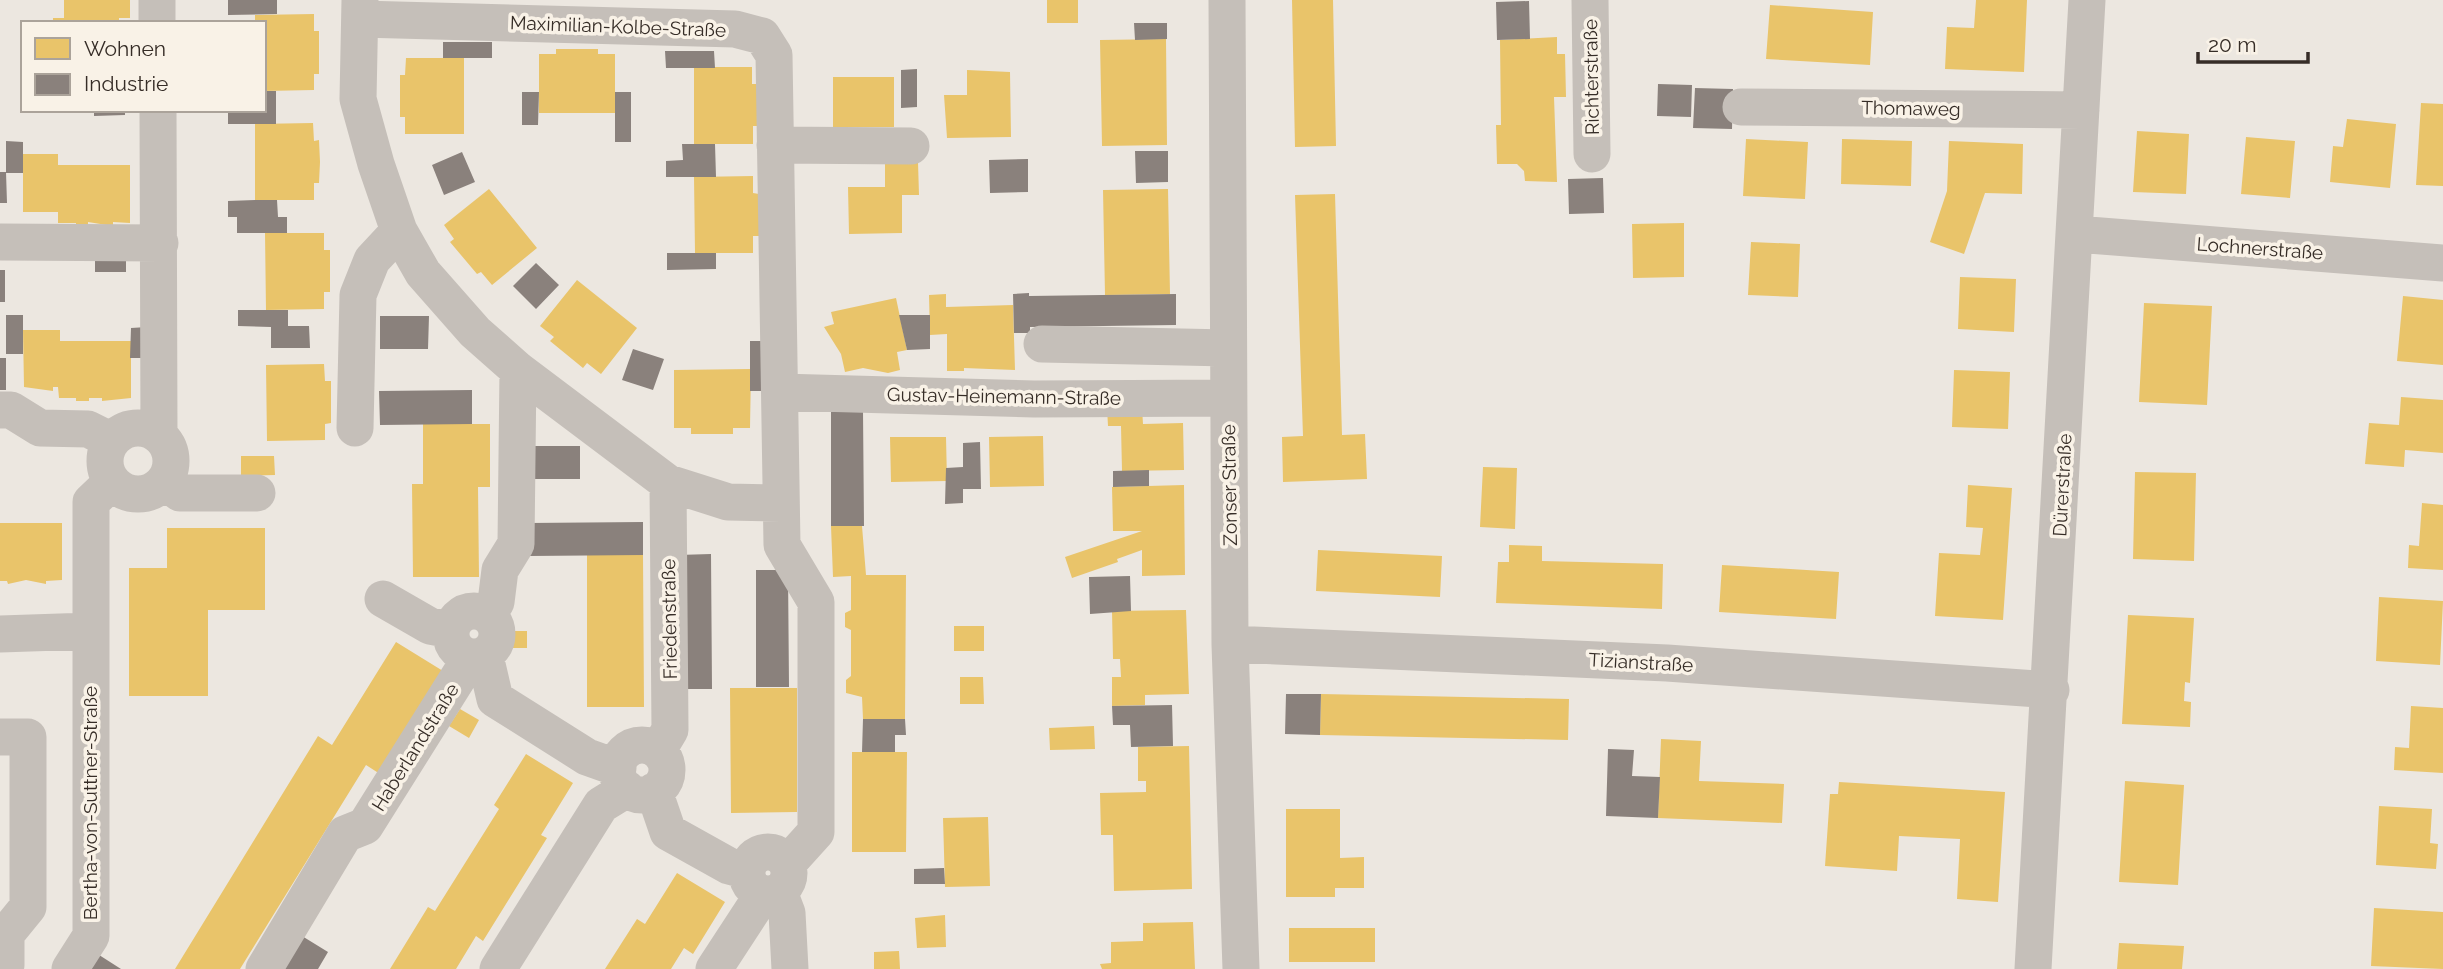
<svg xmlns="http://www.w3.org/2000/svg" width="2443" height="969" font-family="Raleway,sans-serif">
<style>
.homes{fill:#e9c46a}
.industry{fill:#8a817c}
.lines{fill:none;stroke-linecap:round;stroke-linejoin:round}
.minor{stroke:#c5bfb9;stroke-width:37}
.labels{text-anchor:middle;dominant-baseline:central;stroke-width:7;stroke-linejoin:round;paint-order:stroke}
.street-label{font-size:19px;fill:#362d27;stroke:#f9f2e7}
</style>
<rect width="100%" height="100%" fill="#ece7e0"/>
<path class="homes" d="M64 0H130V18H119V23H53V18H64Z
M1047 0H1078V23H1047Z
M1292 0H1333L1336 146 1295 147Z
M1976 0H2027L2024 72 1945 69 1947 27 1974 28Z
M1770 5 1873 12 1870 65 1766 59Z
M314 14V31H319V74H314V90L264 91V23H255V15Z
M1557 37V54H1565L1566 97H1554L1557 182 1525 181 1524 171 1517 164H1497L1496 125H1501L1500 40Z
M1166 39 1167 145 1102 146 1100 40Z
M556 49H598V54H615V113H539V54H556Z
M406 58H464V134H405V117H400V75H405Z
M694 67H752V84H758V126H753V144H694Z
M967 70 1010 72 1011 137 947 138 944 95H967Z
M833 77H894V127H833Z
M2421 103 2443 104V186L2416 185Z
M2347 119 2396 124 2390 188 2330 182 2333 146 2343 147Z
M313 123 314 141 319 140 320 162 319 183H314V200H255V124Z
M2137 131 2189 134 2186 194 2133 192Z
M2246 137 2295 141 2290 198 2241 194Z
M1746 139 1808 142 1805 199 1743 196Z
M1842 139 1912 141 1911 186 1841 184Z
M1949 141 2023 144 2022 194 1985 193 1964 254 1930 242 1947 191Z
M23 154H58V165H130V223L113 222V226L88 222V226H76V223H58V212H23Z
M885 162H918L919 195H902V233L849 234 848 187H885Z
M753 176V193L759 194V236H753V253H695L694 177Z
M489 189 537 248 492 285 481 272 477 274 450 242 454 239 444 225Z
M1168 189 1170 294 1105 295 1103 190Z
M1335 194 1342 435 1365 434 1367 479 1283 482 1282 437 1303 436 1295 195Z
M1684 223V277L1633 278 1632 224Z
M265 233H324V250H330V292H324V309L266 310Z
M1751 242 1800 244 1798 297 1748 295Z
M1960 277 2016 279 2014 332 1958 329Z
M577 280 637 328 601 374 587 363 583 368 550 341 554 337 540 326Z
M946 294V307L1013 305 1015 370 964 368V371H947V334L930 335 929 295Z
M2403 296 2443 300V365L2397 361Z
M896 298 907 350 897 352 900 370 888 373 863 368 845 372 841 354 824 327 834 324 831 312Z
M2144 303 2212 306 2207 405 2139 402Z
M23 330H60V341H131V398L102 401V398H89V401H76V398H59L58 387H53V391L24 387Z
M324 364 325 381H331V423L325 424V440L267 441 266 365Z
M751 369 750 428H733V434H691V428H674V370Z
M1954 370 2010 372 2008 429 1952 427Z
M2401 397 2443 400V453L2405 450 2404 467 2365 464 2369 423 2399 425Z
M1107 408H1142L1143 424 1183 423 1184 470 1122 471 1121 426H1108Z
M423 424H490V487H478L479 577H413L412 484H423Z
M1043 436 1044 486 990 487 989 437Z
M890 437H946L947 481 891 482Z
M241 456H274L275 475 241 476Z
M1483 467 1517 468 1515 529 1480 527Z
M2135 472 2196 473 2194 561 2133 559Z
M1184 485 1185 575 1142 576V550L1117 559 1118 562 1072 578 1065 557 1142 531H1113L1112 487Z
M1968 485 2012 488 2003 620 1935 616 1939 553 1980 555 1983 528 1966 527Z
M2422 503 2443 505V570L2408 568 2409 545 2419 546Z
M0 523H62V580L46 581V584L26 580 8 584 7 581H0Z
M831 526H862L866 575H906L905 719H863L862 697 846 693V680L851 676V630L845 627V613L851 610V576L833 577Z
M167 528H265V610H208V696H129V568H167Z
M1509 545 1542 546V561L1663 564 1662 609 1496 603 1498 562H1509Z
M1318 550 1442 556 1440 597 1316 591Z
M587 555H643L644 707H587Z
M1722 565 1839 572 1836 619 1719 612Z
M2379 597 2443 601 2440 665 2376 661Z
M1186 610 1189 694 1145 695V705L1112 706V677H1121L1120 659H1113L1112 611Z
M2128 615 2194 618 2190 683 2185 682 2184 701 2191 702 2190 727 2122 724Z
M954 626H984V651H954Z
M508 631H527V648H507Z
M396 642 443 671 380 774 366 765 240 969H175L318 736 332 745Z
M960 677H983L984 704H960Z
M730 688H797V812L731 813Z
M1321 694 1569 699 1568 740 1320 735Z
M2411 706 2443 708V773L2394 770 2395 747 2409 748Z
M460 709 479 720 469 738 449 726Z
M1094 726 1095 749 1050 750 1049 728Z
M1661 739 1701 741 1699 781 1784 784 1782 823 1658 818Z
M1189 746 1192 889 1114 891 1113 835H1101L1100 793 1146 792V781H1138V747Z
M852 752H907L906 852H852Z
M526 754 573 783 541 835 547 838 483 941 476 936 456 969H390L428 907 435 911 499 809 494 805Z
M2125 781 2184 785 2178 885 2119 882Z
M1839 782 2005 792 1998 902 1957 899 1960 839 1899 836 1897 871 1825 866 1830 794H1838Z
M2379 806 2432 809 2430 843 2438 844 2436 869 2376 865Z
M1286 809H1340V858L1364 857V888H1335V897H1286Z
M988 817 990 886 945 887 943 818Z
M677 873 725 902 693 954 684 948 671 969H605L637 919 645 924Z
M2374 908 2443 912V969L2371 966Z
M945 915 946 947 917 948 915 918Z
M1193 922 1195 969H1102L1100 964 1111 963V942L1143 941V923Z
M1289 928H1375V962H1289Z
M2119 943 2184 946 2182 969H2117Z
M899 951 900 969H874V952Z"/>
<path class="industry" d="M228 0H277V14L228 15Z
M1529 1 1530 39 1497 40 1496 2Z
M1134 23H1167V39L1135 40Z
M443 42H492V58H443Z
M665 51H714L715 68H666Z
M917 69V107L901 108V70Z
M1658 84 1692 85 1691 117 1657 116Z
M1695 88 1733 89 1732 129 1693 128Z
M264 91H276V124H228V110H264Z
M522 92H539L538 125H522Z
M615 92H631V142H615Z
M94 110H125V115L94 116Z
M6 141 23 142V173H6Z
M682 144H715L716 177H666V161L683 160Z
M1135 151H1168V182L1136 183Z
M462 152 475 182 444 195 432 165Z
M1028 159V192L990 193 989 160Z
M0 172H6L7 203H0Z
M1603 178 1604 213 1569 214 1568 179Z
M255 200H277L278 217H287V233H237V217H228V201Z
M667 253H716V269L667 270Z
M126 255V272H95V256Z
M536 263 559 285 536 309 513 286Z
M0 270H5V302H0Z
M1029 293V296L1176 294V325L1030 327V333H1014L1013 294Z
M238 310H288V326H309L310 348H271V327L238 326Z
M6 315H23V354H6Z
M899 315H930V349L907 350Z
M380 316H429L428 349H380Z
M147 327V358H130L131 328Z
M750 341H766V391H750Z
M633 349 664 359 653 390 622 380Z
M0 358H6V390H0Z
M472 390V424L380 425 379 391Z
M831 411H863L864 526H831Z
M980 442 981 489H963V503L945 504 946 468 963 467V443Z
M528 446H580V479H528Z
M1149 470V486L1113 487V471Z
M643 522V555L529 556 528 523Z
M711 554 712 689H679L678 555Z
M756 570H788L789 687H756Z
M1130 576 1131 611 1090 614 1089 577Z
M1286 694H1321L1320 735 1285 734Z
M1172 705 1173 746 1131 747 1130 725H1113L1112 706Z
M863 719H905L906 735H895V752H862Z
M1608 749 1634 750 1632 776 1660 777 1658 818 1606 816Z
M944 868 945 884H914V869Z
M302 936 328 952 318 969H281Z
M96 953 121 969H86Z"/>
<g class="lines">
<path class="minor" d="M157 0V23
M360 0 358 99 376 164 399 231 423 273 475 332 518 370 668 483 728 502 781 503
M1227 0 1230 644 1241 969
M1590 0 1592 154
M360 19 735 29 762 36 774 55 782 545 816 602V832L788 863
M1741 107 2081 110
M158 110 159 435
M775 145 911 146
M2076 234 2443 263
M0 242 160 243
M1042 344 1228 348
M780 392 1034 399 1228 398
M0 410H11L40 428 88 429 112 441
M355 428 358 295 372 260 399 231
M105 461a33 33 0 1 1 66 0a33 33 0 1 1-66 0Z
M165 482 180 493H257
M383 599 430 626 451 630
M451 634a23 23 0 1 1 46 0a23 23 0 1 1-46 0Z
M488 615 496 602 500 570 516 544 518 370
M0 634 90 631
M1230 644 1667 663 2051 690
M485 656 495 699 587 757 618 768
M0 737H28V907L6 934V965
M617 770a25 25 0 1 1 50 0a25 25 0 1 1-50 0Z
M658 750 670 730 668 483
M654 791 668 832 729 866 747 871
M747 873a21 21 0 1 1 42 0a21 21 0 1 1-42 0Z
M779 892 787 913 790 969
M70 969 91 936V502L112 482
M264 969 345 834 365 826 471 657
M498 969 601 805 627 789
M714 969 763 894
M2033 969 2087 0"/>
</g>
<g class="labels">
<g class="street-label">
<text transform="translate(618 26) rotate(2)">Maximilian-Kolbe-Straße</text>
<text transform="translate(1591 77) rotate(-91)">Richterstraße</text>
<text transform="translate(1911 108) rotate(1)">Thomaweg</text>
<text transform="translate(2260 248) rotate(4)">Lochnerstraße</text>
<text transform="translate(1004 396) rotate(1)">Gustav-Heinemann-Straße</text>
<text transform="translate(1229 485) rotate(-91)">Zonser Straße</text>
<text transform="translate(2062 485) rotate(-87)">Dürerstraße</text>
<text transform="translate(669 619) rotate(-91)">Friedenstraße</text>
<text transform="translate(1641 662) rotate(3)">Tizianstraße</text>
<text transform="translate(415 747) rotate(-58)">Haberlandstraße</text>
<text transform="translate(90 803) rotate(-90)">Bertha-von-Suttner-Straße</text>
</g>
</g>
<rect x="21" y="21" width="245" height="91" fill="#f9f2e7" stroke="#aba39a" stroke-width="2"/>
<rect x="35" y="38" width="35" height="21" fill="#e9c46a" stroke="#aba39a" stroke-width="2"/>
<text x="84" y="56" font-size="21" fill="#362d27">Wohnen</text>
<rect x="35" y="74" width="35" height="21" fill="#8a817c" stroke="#aba39a" stroke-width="2"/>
<text x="84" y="91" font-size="21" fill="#362d27">Industrie</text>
<path d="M2198 52v10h110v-10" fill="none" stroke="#362d27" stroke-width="3.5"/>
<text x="2208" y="52" font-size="21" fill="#362d27" stroke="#f9f2e7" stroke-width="5" paint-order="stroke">20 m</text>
</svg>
